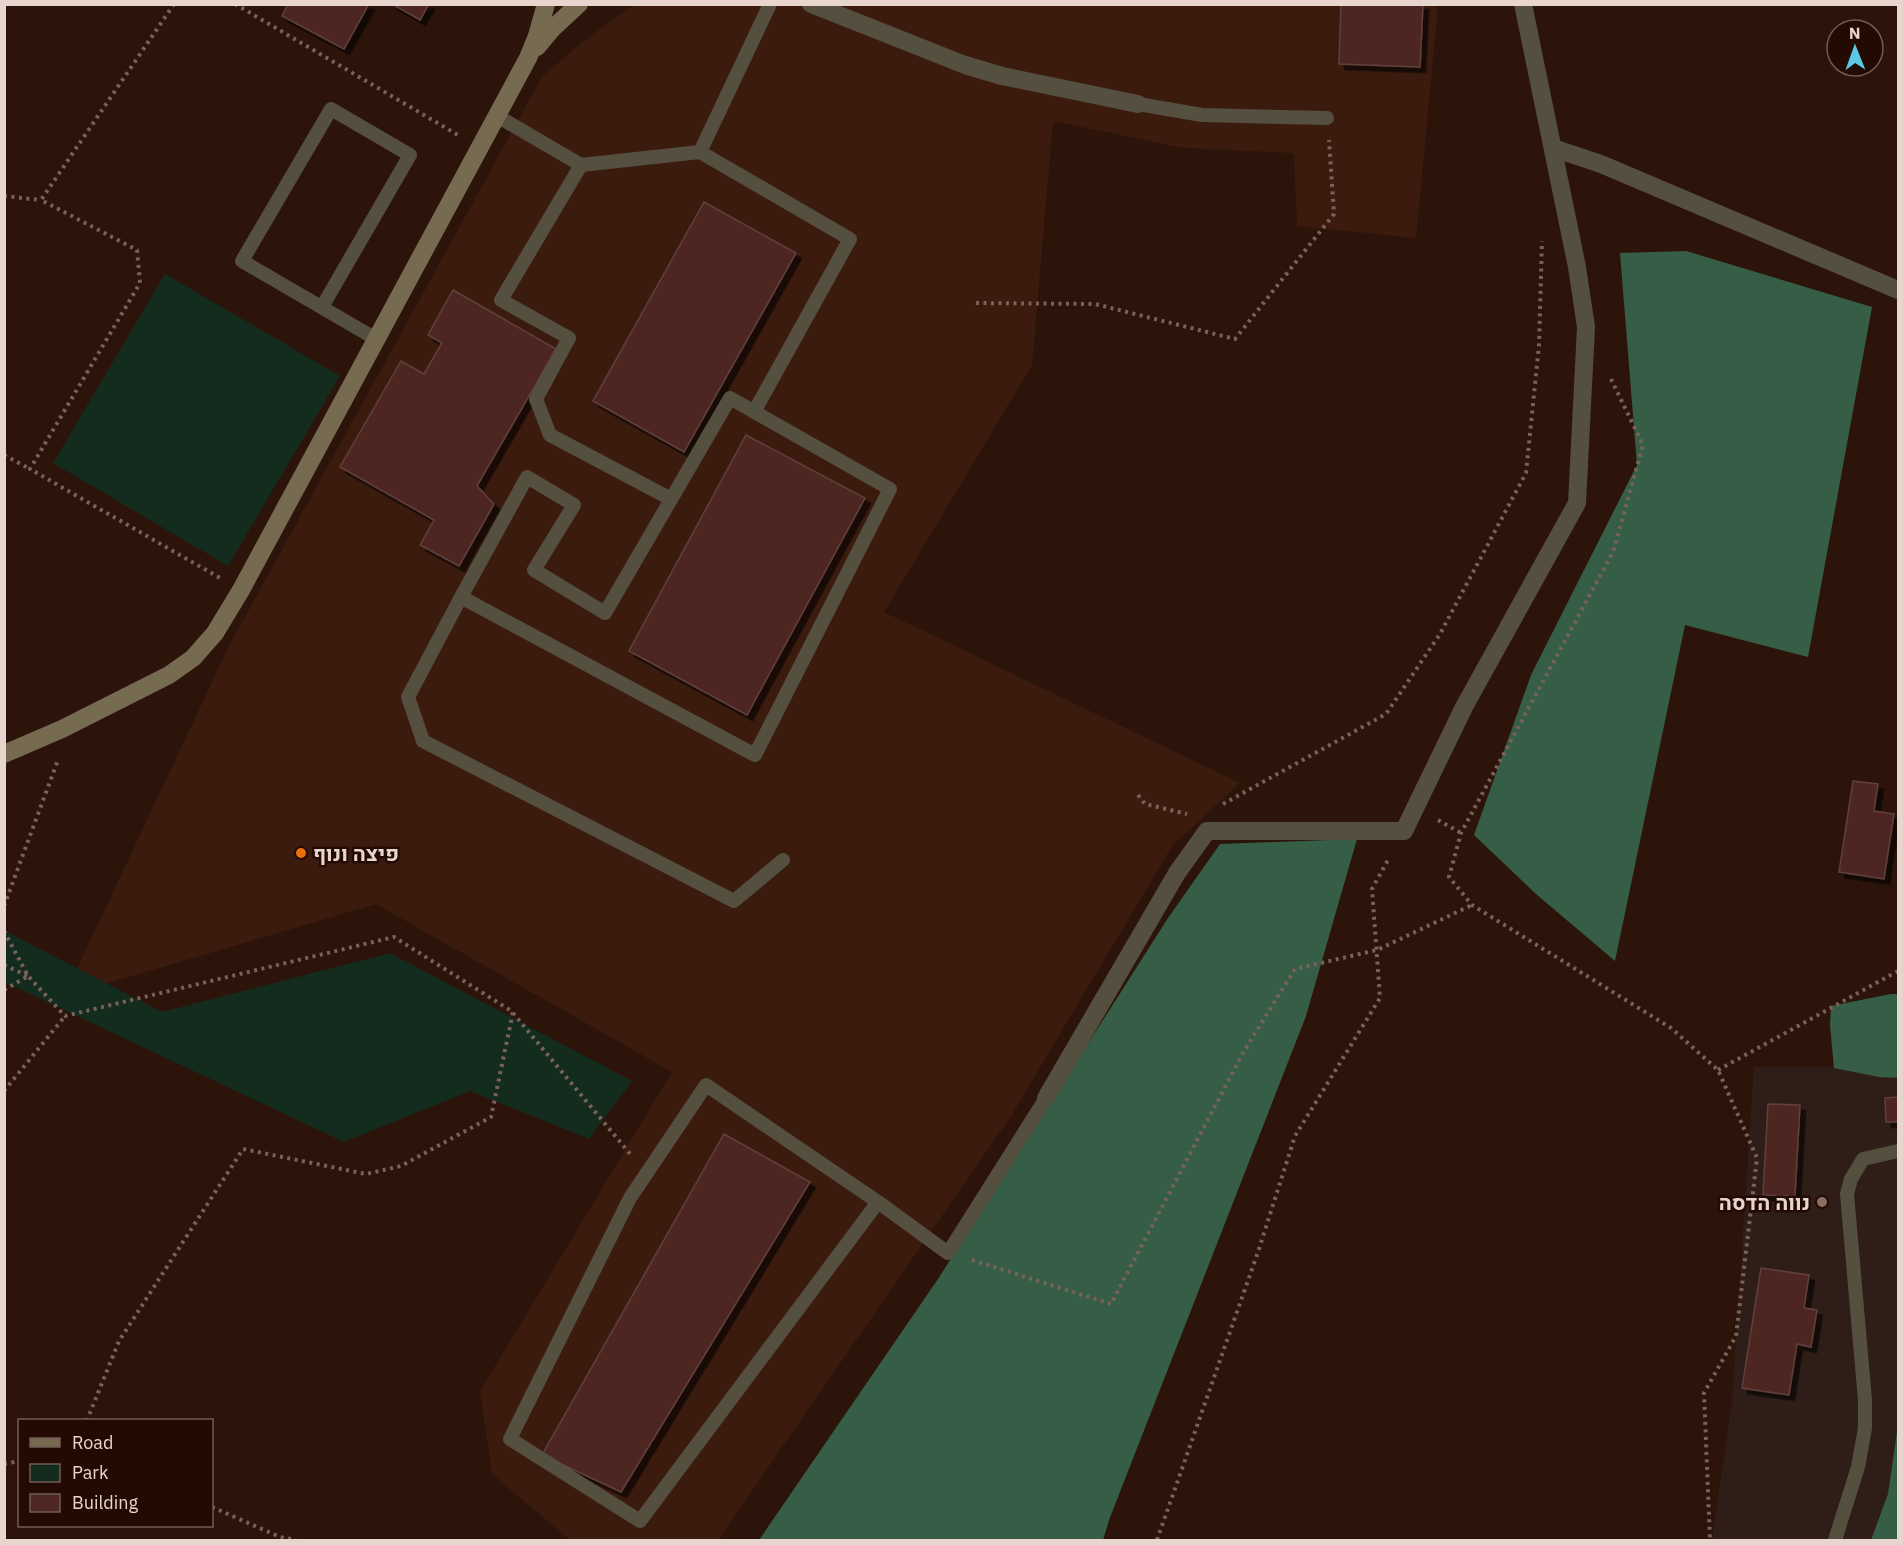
<svg xmlns="http://www.w3.org/2000/svg" width="1903" height="1545" font-family="'IBM Plex Sans',Heebo,sans-serif">
<style>
.built{fill:#3b1b0e}
.education{fill:#2f1e17}
.green{fill:#132c1e}
.forest{fill:#365e46}
.building{fill:#4e2624;stroke:#60403d;stroke-width:1.5;filter:url(#shadow)}
.lines{fill:none;stroke-linecap:round;stroke-linejoin:round}
.path{stroke:#79625a;stroke-width:4;stroke-dasharray:3 4.5;stroke-linecap:butt}
.lane{stroke:#554f3f;stroke-width:14}
.street{stroke:#554f3f;stroke-width:18}
.secondary{stroke:#766b51;stroke-width:18}
.food-dot{fill:#e8710a;stroke:#230b03;stroke-width:2}
.education-dot{fill:#8d6e63;stroke:#230b03;stroke-width:2}
.labels{text-anchor:middle;dominant-baseline:central;stroke-width:5;stroke-linejoin:round;paint-order:stroke}
.poi-label{font-size:21px;font-weight:bold;fill:#e7d5ce;stroke:#230b03;text-anchor:start}
</style>
<defs>
<filter id="shadow"><feDropShadow dx="5.5" dy="5.5" stdDeviation="0" flood-color="#0009"/></filter>
</defs>
<rect width="100%" height="100%" fill="#2d140a"/>
<path class="built" d="M633 5H1438L1416 238 1297 226 1294 153 1183 148 1053 121 1032 365 884 612 1240 783 1172 846 1013 1113 718 1540H570L492 1474 480 1391 672 1072 376 904 64 996 230 644 542 77 580 44Z"/>
<path class="education" d="M1754 1067H1898V1540H1712L1732 1401Z"/>
<path class="green" d="M165 274 340 376 228 566 53 463Z
M5 931 162 1012 390 953 632 1081 589 1139 470 1091 344 1142 5 982Z"/>
<path class="forest" d="M1686 251 1872 307 1808 657 1685 625 1615 961 1536 894 1474 835 1531 675 1637 465 1620 253Z
M1357 839 1306 1016 1109 1520 1103 1540H759L938 1279 1168 918 1220 844Z
M1891 994H1898V1078L1879 1077 1834 1068 1830 1025 1831 1006Z
M1898 1425V1540H1871L1888 1494Z"/>
<path class="building" d="M288 4H369L344 49 282 16Z
M392 4H429L420 20Z
M1341 4H1423L1420 67 1339 64Z
M704 202 796 253 684 452 593 401Z
M453 290 556 349 477 486 494 504 459 566 420 545 434 520 340 467 401 361 424 374 442 343 428 335Z
M746 435 865 498 747 715 629 651Z
M1853 781 1878 784 1874 811 1894 814 1884 879 1839 872Z
M1898 1097V1122H1886L1885 1098Z
M1768 1104 1800 1105 1795 1196 1763 1195Z
M724 1134 810 1182 621 1492 542 1455Z
M1761 1268 1809 1275 1804 1308 1817 1310 1811 1347 1797 1344 1789 1395 1742 1388Z"/>
<g class="lines">
<path class="path" d="M174 4 41 200 137 250 140 283 30 469 220 578
M235 4 458 135
M4 196 41 200
M976 303 1095 304 1235 339 1334 214 1329 140
M1611 379 1643 445 1613 552 1461 833 1449 877 1472 905 1671 1028 1718 1070 1757 1158 1736 1336 1704 1393 1710 1540
M4 455 30 469
M1138 795 1145 804 1187 814
M1223 804 1386 714 1440 634 1526 473 1539 345 1542 241
M1438 820 1461 833
M4 906 58 760
M4 931 28 976 65 1016 394 937 513 1012 491 1117 401 1166 366 1174 243 1149 119 1341 87 1420
M4 965 28 976
M4 990 28 976
M513 1013 631 1155
M1718 1070 1898 971
M4 1091 65 1016
M972 1260 1111 1304 1244 1051 1295 969 1377 950 1472 905
M4 1464 20 1461
M212 1507 280 1537 296 1540
M1157 1540 1258 1252 1295 1136 1380 998 1372 889 1389 858"/>
<path class="lane" d="M1138 104 1202 115 1327 118
M497 116 581 165 501 300 569 338 536 399 550 435 671 499
M581 165 700 152
M322 307 410 155 331 109 242 261 376 339
M730 398 890 489 755 755 461 597 527 477 574 505 534 570 605 613Z
M754 412 850 239 700 152 770 4
M461 597 408 697 423 741 734 901 783 860
M878 1202 640 1521 510 1439 630 1198 706 1085 878 1202 948 1253 1046 1098
M1835 1540 1858 1467 1865 1428V1400L1847 1194 1851 1179 1863 1159 1898 1151"/>
<path class="street" d="M811 4 965 65 1002 76 1138 104
M1553 148 1601 164 1898 290
M1046 1098 1177 873 1207 831H1404L1464 707 1577 503 1586 327 1577 267 1523 4"/>
<path class="secondary" d="M537 47 552 29 579 4
M4 754 62 729 169 675 193 658 215 633 241 590 528 58 537 36 546 4"/>
</g>
<circle class="food-dot" cx="301" cy="853" r="6"/>
<circle class="education-dot" cx="1822" cy="1202" r="6"/>
<g class="labels">
<g class="poi-label">
<text x="313" y="853">פיצה ונוף</text>
<text x="1810" y="1202" text-anchor="end">נווה הדסה</text>
</g>
</g>
<rect width="1903" height="1545" fill="none" stroke="#e7d5ce" stroke-width="12"/>
<rect x="18" y="1419" width="195" height="108" fill="#230b03" stroke="#715c54" stroke-width="1.5"/>
<rect x="30" y="1438" width="30" height="9" fill="#766b51" stroke="#715c54" stroke-width="1.5"/>
<text x="72" y="1449" font-size="18" fill="#e7d5ce">Road</text>
<rect x="30" y="1464" width="30" height="18" fill="#132c1e" stroke="#715c54" stroke-width="1.5"/>
<text x="72" y="1479" font-size="18" fill="#e7d5ce">Park</text>
<rect x="30" y="1494" width="30" height="18" fill="#4e2624" stroke="#715c54" stroke-width="1.5"/>
<text x="72" y="1509" font-size="18" fill="#e7d5ce">Building</text>
<g transform="translate(1855 48) rotate(359)"><circle r="28" fill="#230b03" stroke="#715c54" stroke-width="1.5"/>
<path d="M0-4.5L10 22L0 15L-10 22Z" fill="#5bc8e6"/>
<text y="-9" font-size="16" font-weight="bold" text-anchor="middle" fill="#e7d5ce">N</text>
</g>
</svg>
